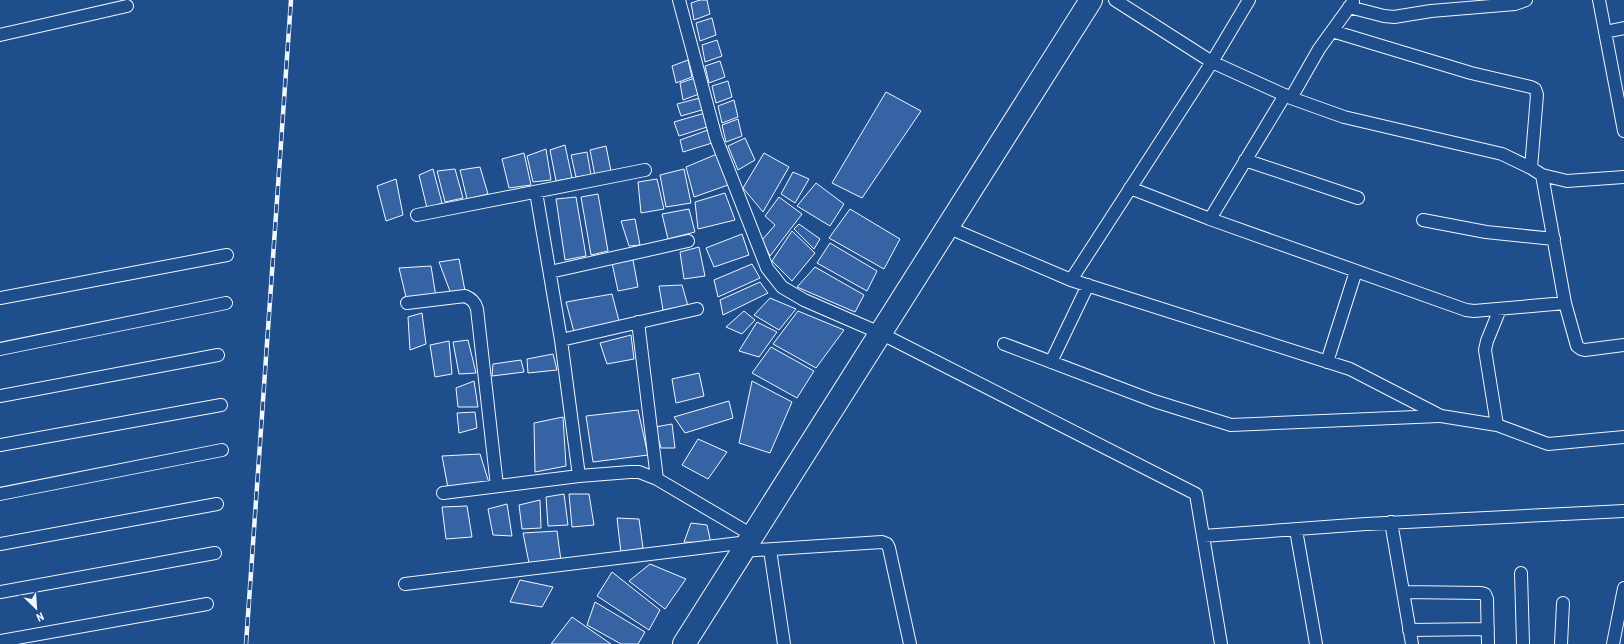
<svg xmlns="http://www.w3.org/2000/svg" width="1624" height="644" font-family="'Roboto Condensed',sans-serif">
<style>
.building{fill:#3563a3;stroke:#f2f6ff}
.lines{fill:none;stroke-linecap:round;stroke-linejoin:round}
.street-casing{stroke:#f2f6ff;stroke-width:14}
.highway-casing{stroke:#f2f6ff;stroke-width:24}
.street{stroke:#1f4e8c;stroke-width:12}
.highway{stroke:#1f4e8c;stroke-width:22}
.rail-casing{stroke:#f2f6ff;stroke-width:4.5}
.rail{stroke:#1f4e8c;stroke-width:3;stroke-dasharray:9;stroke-linecap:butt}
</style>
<rect width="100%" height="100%" fill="#1f4e8c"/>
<path class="building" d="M700 0H707L710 14 694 20 691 3Z
M712 18 716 35 700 41 696 23Z
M717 40 722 56 705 62 702 45Z
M688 60 692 77 676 83 672 66Z
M720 61 725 77 709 83 705 66Z
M695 78 699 94 683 100 680 83Z
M728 81 732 97 716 103 712 86Z
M886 92 921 111 862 198 832 183Z
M700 98 702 110 681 116 677 104Z
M734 100 738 117 722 123 718 106Z
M705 113 707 127 679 136 674 122Z
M738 119 742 136 726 142 722 125Z
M708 130 712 143 683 152 680 140Z
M745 138 755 160 738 170 728 146Z
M565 145 572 178 556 181 550 150Z
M606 146 611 171 595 176 590 150Z
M546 149 551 180 533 182 527 156Z
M587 152 591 175 576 177 571 155Z
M524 153 531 185 509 188 502 159Z
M764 153 789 167 763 212 743 188Z
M717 154 728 185 694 197 686 167Z
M480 167 488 194 467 199 460 170Z
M433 169 442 203 427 208 419 175Z
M455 169 463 198 445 202 437 171Z
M684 169 691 203 666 207 660 175Z
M793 172 809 179 795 203 781 194Z
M396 179 403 215 386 221 377 186Z
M657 179 664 209 641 213 638 182Z
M816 183 844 204 830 226 797 206Z
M725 193 735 220 698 229 695 202Z
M598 194 608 251 591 255 581 197Z
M576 197 586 256 565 260 556 199Z
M779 197 802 214 770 256 762 240 775 225 765 216Z
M689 209 695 232 668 239 662 214Z
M850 209 900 239 884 269 829 238Z
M635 219 640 245 629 246 621 221Z
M799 224 820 239 814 249 794 229Z
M792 231 815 253 792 281 772 261Z
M742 234 749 255 714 267 706 248Z
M830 243 877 271 867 291 817 263Z
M699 247 705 276 684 279 680 252Z
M459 259 465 291 451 294 439 262Z
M633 260 638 287 618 291 612 263Z
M752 264 760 278 718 297 714 280Z
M431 266 436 297H406L399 268Z
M815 267 864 295 855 312 797 287Z
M760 282 768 293 723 315 720 300Z
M682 285 688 306 663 310 659 286Z
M612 294 619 321 574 332 566 302Z
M770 298 796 309 779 330 754 315Z
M744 311 755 320 742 334 726 327Z
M798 311 844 330 816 368 773 344Z
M422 313 426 344 410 350 408 317Z
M757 322 777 332 759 357 739 351Z
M631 335 634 359 607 364 600 343Z
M468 340 476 373 459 374 453 342Z
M449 341 452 374 435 377 430 345Z
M771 347 814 371 797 398 752 373Z
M553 354 557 370 528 373 527 359Z
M521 360 524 372 492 376 493 364Z
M699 373 704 396 676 403 672 379Z
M474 381 478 407H458L456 388Z
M752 381 792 402 770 453 739 443Z
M729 401 733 418 685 433 674 417Z
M638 410 648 455 593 462 586 416Z
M475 412 477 428 459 433 457 413Z
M563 417 566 466 535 472 534 423Z
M672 424 675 448H661L655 427Z
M698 439 727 452 708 479 682 465Z
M480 454 489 483 448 488 442 456Z
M564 494 568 525 548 526 546 497Z
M569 494H589L594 525 572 527Z
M540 500 541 528 522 529 519 505Z
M507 504 512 536 493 535 488 509Z
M467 506 472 537 446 539 442 507Z
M617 518 639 519 643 548 621 553Z
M691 523 707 525 711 543 684 542Z
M557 531 561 561 529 563 523 533Z
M650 564 686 579 665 609 629 581Z
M612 572 660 610 649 630 597 596Z
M520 580 553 587 542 607 510 602Z
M595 602 645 632 638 644H621L587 625Z
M572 617 611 644H551Z"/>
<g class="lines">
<g class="street-casing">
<path id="street" d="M679 0 716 138 767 268 782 287 804 300 880 333 1196 494 1221 644
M1115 0 1212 62 1291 98 1344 117 1502 154 1531 168 1542 175 1567 181 1624 177
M1599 0 1624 131
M1349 7 1384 16 1394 17 1431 11 1515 4 1526 0
M1332 31 1471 73 1531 87 1535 89 1537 95 1531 168
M1605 32 1624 28
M0 35 127 6
M1291 98 1319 49 1353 2
M1245 160 1358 198
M1542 175 1565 303 1577 346 1581 349 1585 350 1624 345
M1130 188 1210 219 1466 310 1474 311 1565 303
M536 192 561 340 579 476
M417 215 645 170
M1210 219 1285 95
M1423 220 1486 232 1554 239
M947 227 1071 280 1350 369 1441 416 1497 425 1548 444 1624 437
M550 272 688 241
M1071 280 1212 62 1249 0
M0 298 227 255
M407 303 465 296C472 299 475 302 477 309L497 486
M638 322 657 479
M561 340 697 309
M1004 344 1154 401 1231 425 1439 416
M0 349 226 303
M1051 362 1088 285
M1327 362 1356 271
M0 396 218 355
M1497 425 1485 350 1487 341 1500 309
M0 445 221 405
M443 493 579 476 630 472H639L657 479 752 535
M0 494 222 450
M1391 522 1412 644
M1296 530 1316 644
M1203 536 1366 524 1624 511
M0 544 217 504
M770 550 784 644
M742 551 882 542 887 544 889 548 910 644
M1521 573 1523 644
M405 584 748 542
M0 592 215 553
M1403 592 1481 593 1485 594 1487 599 1488 644
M1409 630 1488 629
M0 641 207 604
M1561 644 1563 603
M1613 644 1624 588"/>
</g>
<g class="highway-casing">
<path id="highway" d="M684 644 1091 0"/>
</g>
<use href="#street" class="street"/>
<use href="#highway" class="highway"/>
<g class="rail-casing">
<path id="rail" d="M246 644 291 0"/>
</g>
<use href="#rail" class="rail"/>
</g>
<g transform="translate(36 608) rotate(155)" stroke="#1f4e8c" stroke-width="3" paint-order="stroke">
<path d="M0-3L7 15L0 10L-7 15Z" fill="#f2f6ff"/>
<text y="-6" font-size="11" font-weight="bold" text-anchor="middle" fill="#f2f6ff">N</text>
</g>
</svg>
